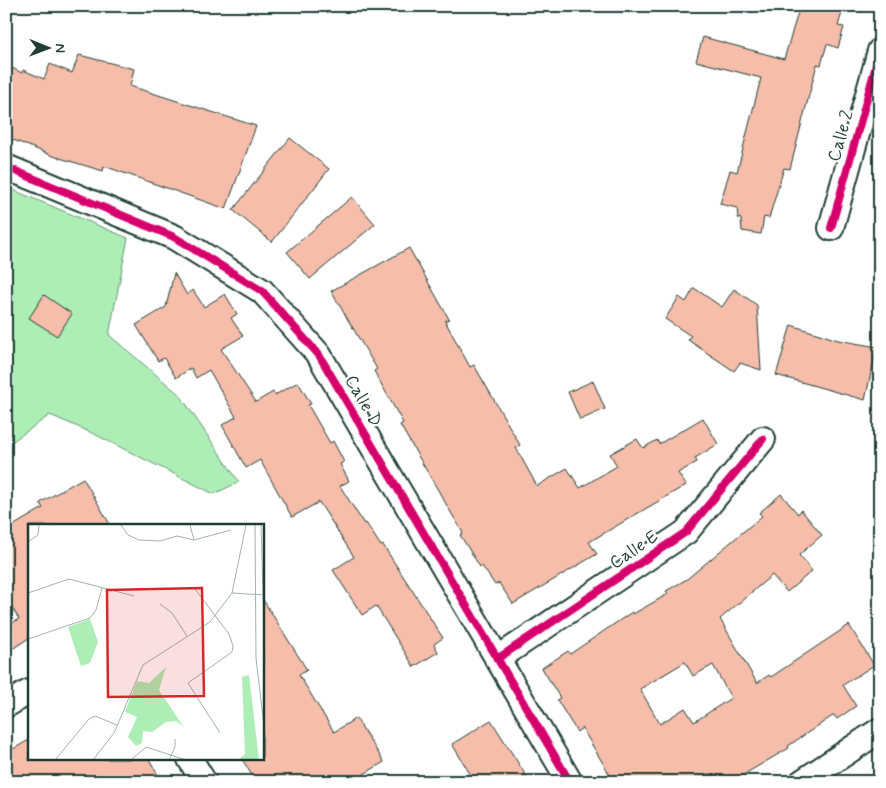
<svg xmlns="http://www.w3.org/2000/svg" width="886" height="788" font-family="Mynerve,sans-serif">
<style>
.green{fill:#adedb6;stroke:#669575}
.building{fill:#f5bdaa;stroke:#1f3d34;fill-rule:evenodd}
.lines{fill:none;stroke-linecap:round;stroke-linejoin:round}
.minor-casing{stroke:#1f3d34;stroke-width:28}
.minor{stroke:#fff;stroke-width:24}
.cycleway-casing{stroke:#fff;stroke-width:11}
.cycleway{stroke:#d6006c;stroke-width:8}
.labels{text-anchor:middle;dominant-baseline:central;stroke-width:4.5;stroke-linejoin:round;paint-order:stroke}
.street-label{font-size:18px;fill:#1f3d34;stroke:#fff}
.inset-road{fill:none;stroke:#a5b1ae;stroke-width:1}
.view{fill:#d62828;fill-opacity:0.15;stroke:#d62828;stroke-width:2.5}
.inset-edge{fill:none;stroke:#1f3d34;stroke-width:2.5}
</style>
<rect width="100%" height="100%" fill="#fff"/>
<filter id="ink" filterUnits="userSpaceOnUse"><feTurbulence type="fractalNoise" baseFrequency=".02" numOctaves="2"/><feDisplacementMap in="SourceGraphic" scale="10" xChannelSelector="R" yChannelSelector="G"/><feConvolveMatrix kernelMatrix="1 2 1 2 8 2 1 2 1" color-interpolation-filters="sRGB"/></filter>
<g filter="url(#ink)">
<path class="green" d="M6 187 128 238 109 335 180 395 239 482 214 494 92 433 50 415 6 446Z"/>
<path class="building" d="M800 6H844L838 26 844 27 838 48 827 44 821 65 817 64 790 169 784 168 769 218 764 217 761 234 742 231 741 219 738 218 737 208 720 204 730 170 737 172 761 78 696 61 703 37 784 59Z
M79 55 134 69 130 86 256 126 226 209 104 166 103 171 53 156 6 137V65L22 73 23 70 44 79 50 64 72 73Z
M290 138 329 169 272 242 233 210Z
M352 197 375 224 310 279 287 252Z
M409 248 449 319 445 321 470 367 474 365 520 445 516 448 537 486 567 468 580 488 617 466 610 454 637 439 643 448 657 440 659 444 703 418 718 444 695 458 697 462 678 473 686 485 589 542 597 554 513 604 499 583 495 585 482 566 480 567 460 535 463 533 400 425 403 423 374 371 377 369 331 291Z
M174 273 187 295 193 290 204 307 225 294 237 314 231 318 243 336 221 349 256 402 273 392 275 395 298 382 311 404 308 405 330 443 333 441 344 462 340 464 349 481 340 486 364 524 366 523 381 546 383 545 443 638 434 644 438 652 414 667 376 606 362 615 333 570 354 557 319 502 292 517 260 460 246 468 222 425 236 417 209 370 196 378 191 368 176 378 164 358 158 361 136 325 166 307Z
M694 288 722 307 734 289 757 305 761 370 740 363 734 371 688 340 691 336 665 319 679 297 686 302Z
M44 295 72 314 57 336 29 318Z
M791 325 838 340 877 347 865 400 776 375Z
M593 381 605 409 580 420 568 392Z
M83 478 111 526H29V638L6 653V626L19 619 6 598V530L43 508 40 503Z
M781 494 798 514 801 510 822 535 799 555 812 571 787 592 772 575 720 619 757 683 769 675 771 677 849 625 874 665 843 685 856 706 837 719 834 715 788 746 789 748 731 782H614L582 728 577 732 557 700 560 698 542 668 568 651 570 654 632 612 633 614 668 594 666 591 687 579 762 516 759 513ZM685 662 693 676 713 665 731 698 694 722 685 708 660 724 640 689Z
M262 598 307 670 299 675 334 732 356 718 384 762 351 782H256L242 759H262Z
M491 720 530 782H475L452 744Z
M29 740V759H149L162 782H6V753Z"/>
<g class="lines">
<g class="minor-casing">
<path id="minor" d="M6 167 174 237 262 291 319 355 570 782
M831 228 880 51
M497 659 686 532 763 439
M6 705 29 692
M190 759 204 782
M802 782 880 730"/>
</g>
<use href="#minor" class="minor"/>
<g class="cycleway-casing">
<path id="cycleway" d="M6 167 174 237 262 291 319 355 570 782
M831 228 880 51
M497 659 686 532 763 439"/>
</g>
<use href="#cycleway" class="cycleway"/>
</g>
</g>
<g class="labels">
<g class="street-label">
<text transform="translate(841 136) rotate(-74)">Calle 2</text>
<text transform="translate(363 401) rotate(60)">Calle D</text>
<text transform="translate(634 550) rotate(-34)">Calle E</text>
</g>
</g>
<g transform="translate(28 524)">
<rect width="236" height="236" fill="#fff"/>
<path d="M62 95 70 118 62 139 53 142 40 103ZM138 143 131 166 155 202 148 197 138 198 124 208 115 207 114 219 108 222 100 213 109 193 97 188 109 157 121 159ZM221 151 231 236H210L217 230 214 153Z" fill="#adedb6"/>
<path class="inset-road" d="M93 1 100 11 111 16 132 17 149 12 166 16 203 6M162 1 166 16M227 1 228 134 237 211M233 1 237 138M0 18 10 11 11 1M167 65 201 110 205 122 204 128 160 159 192 209M0 69 41 55 106 72M204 69 236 71M132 80 144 89 159 112M0 115 62 94 68 86 74 64M27 236 61 195 67 192 89 201M65 236 86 209 115 141 182 98 204 69 218 1M103 236 118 223 158 236M141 236 147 223V215"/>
<path class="view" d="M174 64 176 172 80 173 79 66Z"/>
<rect width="236" height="236" class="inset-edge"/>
</g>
<rect width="886" height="788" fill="none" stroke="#fff" stroke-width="25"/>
<rect x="12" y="12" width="861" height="763" fill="none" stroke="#1f3d34" stroke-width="2" filter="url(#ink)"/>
<g transform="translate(48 48) rotate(91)" stroke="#ffffff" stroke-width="4" paint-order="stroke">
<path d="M0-4L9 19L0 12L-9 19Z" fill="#1f3d34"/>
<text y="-8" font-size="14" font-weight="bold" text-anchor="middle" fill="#1f3d34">N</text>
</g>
</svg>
